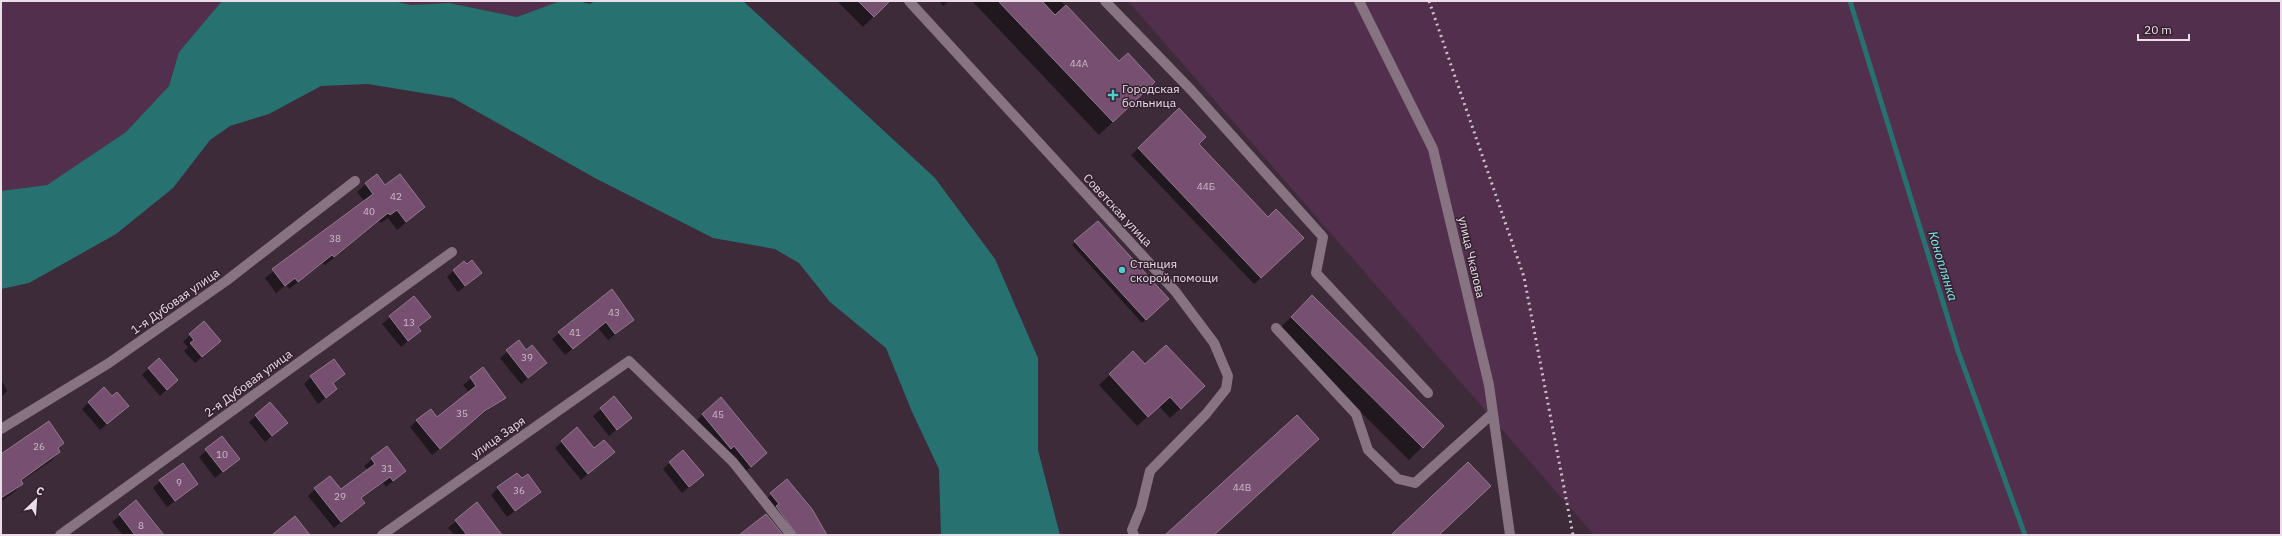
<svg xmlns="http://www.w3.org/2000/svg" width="2282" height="536" font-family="'IBM Plex Sans',sans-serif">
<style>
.green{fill:#522f4c}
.water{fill:#277271}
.shadow{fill:#0007}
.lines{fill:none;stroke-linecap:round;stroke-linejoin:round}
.stream{stroke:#277271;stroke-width:5}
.building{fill:#774f70;stroke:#917a8c}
.minor{stroke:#877382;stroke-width:10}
.rail{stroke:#cec0cb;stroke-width:3;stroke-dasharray:2 4;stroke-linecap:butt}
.poi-dot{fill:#52cdcc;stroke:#342130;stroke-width:1.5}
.labels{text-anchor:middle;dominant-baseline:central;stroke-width:3;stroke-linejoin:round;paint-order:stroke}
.number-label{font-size:10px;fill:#cebaca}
.poi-label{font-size:12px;fill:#ebdee8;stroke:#342130;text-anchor:start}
.street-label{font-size:12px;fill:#ebdee8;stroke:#342130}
.water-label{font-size:13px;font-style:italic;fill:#80efed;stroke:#342130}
</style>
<rect width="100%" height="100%" fill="#3e2b3a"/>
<path class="green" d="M1 1H222L179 52 169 86 126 132 47 185 1 191Z
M394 1H560L517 17 449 3 411 5Z
M1128 1H2281V535H1594Z"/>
<path class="water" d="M222 1H394L411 5 449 3 517 17 560 1H578L590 4 595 1H743L935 178 995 259 1038 358V450L1060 535H941L939 469 913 414 886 348 830 302 799 263 775 249 713 238 595 178 453 98 368 84 321 86 269 114 230 126 210 140 173 188 116 234 29 283 1 289V191L47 185 126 132 169 86 179 52Z"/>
<path class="shadow" d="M837 1H887L888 2 863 27Z
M939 1H949L943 6Z
M972 1H1061L1119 63 1141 95 1099 135Z
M1179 110 1197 144 1296 245 1254 284 1131 155Z
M366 184 424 207 397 230 388 218 381 223 379 221 325 265 323 263 289 289 286 285 276 293 265 278 364 201 357 192Z
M1098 222 1168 299 1142 323 1072 245Z
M454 270 481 273 458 292 447 277Z
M612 291 633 320 608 340 598 328 565 355 552 339Z
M1312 296 1443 426 1409 460 1278 330Z
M414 298 429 317 417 328 420 331 401 347 382 324Z
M190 335 220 341 195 363 184 351 188 347 183 342Z
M519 342 526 351 546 363 521 384 500 358Z
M1133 353 1145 366 1193 397 1170 418 1159 406 1137 426 1099 385Z
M149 368 170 386 160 396 142 375Z
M483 369 504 397 432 455 410 427 417 420 437 418 469 392 463 385Z
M343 374 332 384 336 389 318 404 304 384 311 377Z
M1 379 7 391 1 397Z
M112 398 121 412 100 430 82 409 89 402Z
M614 398 623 424 609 436 593 416Z
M270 403 287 423 265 442 249 422Z
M702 415 766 453 744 473 696 421Z
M222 438 238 459 215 478 199 457Z
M562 442 594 449 613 452 581 480 555 448Z
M387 447 405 471 386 487 383 483 361 499 357 509 334 528 308 496 315 489 340 490 368 470 364 466Z
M57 449 59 452 51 461 20 482 22 484 13 493 1 501V453L3 454Z
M670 462 695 482 682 493 663 469Z
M521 480 540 492 507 517 491 495 498 488Z
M787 480 826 535H787L764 501Z
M160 481 197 484 167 507 153 488Z
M136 502 162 535H123L112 522Z
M476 504 501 535H450L453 533 448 528Z"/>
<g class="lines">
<path class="stream" d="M1850 1 1958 351 2025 535"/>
</g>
<path class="building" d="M858 1H890L874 17Z
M998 1H1042L1055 15 1066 5 1119 61 1128 53 1155 82 1113 122Z
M1179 108 1206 137 1199 144 1268 217 1276 209 1304 238 1261 278 1138 148Z
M377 174 385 185 400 174 425 207 406 222 397 210 390 215 388 213 334 257 332 255 298 282 295 278 285 286 272 269 373 194 365 183Z
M1098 221 1169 299 1146 320 1074 241Z
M472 260 482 273 465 286 453 270 464 261 467 264Z
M612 289 634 320 615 334 606 322 573 349 558 332Z
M1312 295 1444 426 1423 448 1291 317Z
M414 296 431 317 418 327 421 331 408 341 389 316Z
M204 321 221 341 202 357 190 343 194 340 189 334Z
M519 340 526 350 532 345 547 363 528 378 506 350Z
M1166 345 1205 386 1181 409 1170 397 1148 417 1109 374 1133 351 1145 364Z
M159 358 178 380 167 390 148 368Z
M334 359 345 374 333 383 337 389 326 398 310 376Z
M483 367 506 398 486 410 440 449 416 420 431 409 437 417 476 386 470 377Z
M104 387 112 396 117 392 129 406 107 424 88 402Z
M614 396 632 418 617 430 600 408Z
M721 397 767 453 751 467 734 446 731 449 702 414Z
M270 402 288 423 272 436 255 415Z
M1297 415 1319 439 1214 535H1165Z
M49 421 64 443 58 448 60 452 21 480 23 484 1 498V454Z
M577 427 594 448 604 440 615 452 588 474 561 441Z
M222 436 240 459 223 472 205 449Z
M387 446 406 471 393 481 390 477 361 498 365 503 341 522 314 488 330 476 341 489 375 464 371 458Z
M683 450 704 475 689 487 669 462Z
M1468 462 1491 486 1439 535H1391Z
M183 463 198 484 175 501 159 480Z
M517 473 522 478 528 474 541 492 515 511 497 487Z
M787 479 812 509 827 535H797L776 506 779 504 770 493Z
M136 500 164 535H135L119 514Z
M477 502 502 535H467L455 520Z
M766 514 783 535H739Z
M295 516 310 535H272Z"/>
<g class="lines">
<path class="minor" d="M909 1 1175 291 1214 343 1228 376 1226 389 1206 414 1150 471 1141 508 1132 530 1134 535
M1105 1 1192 91 1323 237 1316 273 1428 393
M1359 1 1433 149 1489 385 1510 535
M1276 328 1356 414 1368 450 1398 479 1415 483 1493 413
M1 429 109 363 226 281 355 181
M60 535 452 252
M382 535 629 361 733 462 791 535"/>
<path class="rail" d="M1429 1 1524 277 1573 535"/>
</g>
<g class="poi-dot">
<path d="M1111 89h4v4h4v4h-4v4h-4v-4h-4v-4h4z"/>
<circle cx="1122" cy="270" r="4"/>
</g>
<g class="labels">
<g class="number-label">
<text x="1079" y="63">44А</text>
<text x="1206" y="186">44Б</text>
<text x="396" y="196">42</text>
<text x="369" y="211">40</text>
<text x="335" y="238">38</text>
<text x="614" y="312">43</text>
<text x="409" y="322">13</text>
<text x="575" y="332">41</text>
<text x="527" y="357">39</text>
<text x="462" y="413">35</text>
<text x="718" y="414">45</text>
<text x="39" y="446">26</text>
<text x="222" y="454">10</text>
<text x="387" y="468">31</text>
<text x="179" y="482">9</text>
<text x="1242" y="487">44В</text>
<text x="519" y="490">36</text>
<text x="340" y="496">29</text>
<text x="141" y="525">8</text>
</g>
<g class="poi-label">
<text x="1122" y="88">Городская<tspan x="1122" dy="14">больница</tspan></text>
<text x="1130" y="263">Станция<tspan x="1130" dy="14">скорой помощи</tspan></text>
</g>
<g class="street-label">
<text transform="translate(1118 210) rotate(47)">Советская улица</text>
<text transform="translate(1472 257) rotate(77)">улица Чкалова</text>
<text transform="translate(175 301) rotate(-35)">1-я Дубовая улица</text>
<text transform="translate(248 383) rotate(-36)">2-я Дубовая улица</text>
<text transform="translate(498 437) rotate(-35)">улица Заря</text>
</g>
<g class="water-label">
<text transform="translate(1943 266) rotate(73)">Коноплянка</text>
</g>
</g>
<rect width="2282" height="536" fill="none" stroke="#ebdee8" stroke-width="4"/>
<g transform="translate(36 500) rotate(25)" stroke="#342130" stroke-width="3" paint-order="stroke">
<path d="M0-3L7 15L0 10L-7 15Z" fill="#ebdee8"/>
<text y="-6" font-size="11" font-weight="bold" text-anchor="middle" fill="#ebdee8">С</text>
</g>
<path d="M2138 34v6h51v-6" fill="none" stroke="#ebdee8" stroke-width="2"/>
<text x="2144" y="34" font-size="12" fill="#ebdee8" stroke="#342130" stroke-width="3" paint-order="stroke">20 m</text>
</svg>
